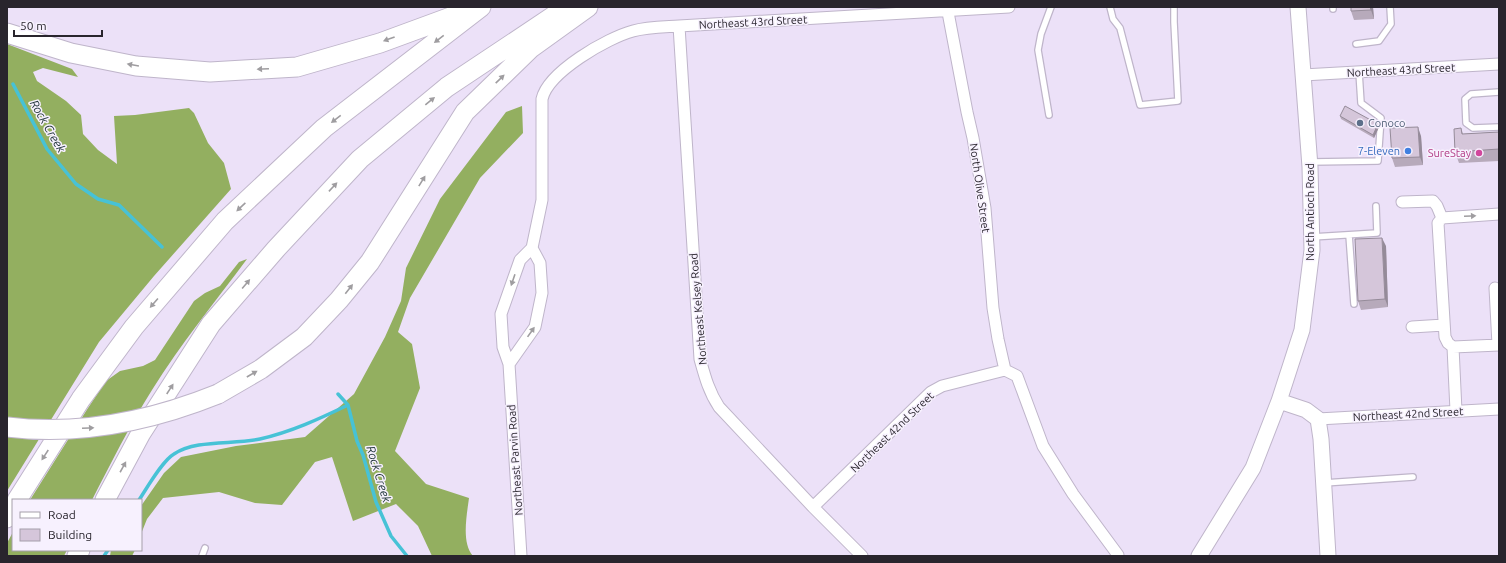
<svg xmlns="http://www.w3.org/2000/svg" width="1506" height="563" font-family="Ubuntu,sans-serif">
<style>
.forest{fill:#93af60}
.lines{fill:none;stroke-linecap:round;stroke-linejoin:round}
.stream{stroke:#47c2d6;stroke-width:3.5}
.lane-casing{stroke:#bfb5ca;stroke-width:8}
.street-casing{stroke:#bfb5ca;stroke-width:13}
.secondary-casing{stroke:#bfb5ca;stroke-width:17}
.highway-casing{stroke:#bfb5ca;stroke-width:21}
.lane{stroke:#fff;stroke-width:5.5}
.street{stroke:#fff;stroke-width:11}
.secondary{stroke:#fff;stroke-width:15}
.highway{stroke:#fff;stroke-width:19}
.highway-bridge-casing{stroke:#bfb5ca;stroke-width:21;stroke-linecap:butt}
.highway-bridge{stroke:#fff;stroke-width:19}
.wall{fill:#b7aabb}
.shaded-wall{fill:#958b99}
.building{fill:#d5c6da;stroke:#958b99}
.oneway{fill:#9f9da0}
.service-dot{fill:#5c6f8a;stroke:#f7f1fe;stroke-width:1.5}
.shop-dot{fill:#3f7fe0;stroke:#f7f1fe;stroke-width:1.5}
.hotel-dot{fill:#d1479c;stroke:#f7f1fe;stroke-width:1.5}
.labels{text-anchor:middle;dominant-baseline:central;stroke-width:3;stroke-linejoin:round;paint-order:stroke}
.street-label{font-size:11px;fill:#29252d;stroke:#f7f1fe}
.service-label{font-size:11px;fill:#4e5e75;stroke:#f7f1fe;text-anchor:start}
.shop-label{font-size:11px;fill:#366cbe;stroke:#f7f1fe;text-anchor:end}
.hotel-label{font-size:11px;fill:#b23c85;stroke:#f7f1fe;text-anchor:end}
.water-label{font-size:12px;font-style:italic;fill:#1d3236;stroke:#f7f1fe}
</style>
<rect width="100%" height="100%" fill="#ece1f8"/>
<path class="forest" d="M7 44 72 69 78 77 43 68 33 72 37 81 66 101 81 115 83 134 98 150 117 164 114 116 135 115 189 108 194 113 208 143 224 163 231 189 154 276 99 342 7 491Z
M522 106 523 133 480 178 410 298 398 332 412 344 420 388 395 451 426 484 469 498C467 514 461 543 473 556H432L418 526 396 504 353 521 332 457 315 462 282 505 255 503 219 492 163 498 147 519 141 534V506L164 473 181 457 236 446 305 437 354 394 385 337 401 301 406 268 440 199 506 112Z
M247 259C215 302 180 345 152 390 130 425 111 463 92 500H30L88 408 106 381 120 371 143 366 155 360 194 301 205 293 220 286 239 262Z
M13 532V550H67L64 556H7V543Z
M111 550H135L132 556H110Z"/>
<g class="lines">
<path class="stream" d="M13 84 47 149 76 184 98 199 119 205 162 247
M338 394 348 405 357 441 363 455 376 502 391 536 407 556
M139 500C147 488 162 461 174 454 196 439 234 445 260 439 291 432 319 419 348 405
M104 556 108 550"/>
<g class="lane-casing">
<path id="lane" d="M1110 7 1113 19 1120 28 1140 105 1178 101 1174 22V7
M1333 7V9
M1356 44 1379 41 1391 24 1390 7
M1499 92 1471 94 1465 99 1466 123 1473 128 1499 127
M1049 115 1038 50 1041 34 1051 7
M1310 162 1378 161 1381 118 1361 103 1359 72
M1349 235 1354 304
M1312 237 1377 233 1376 206
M1324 483 1413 477
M202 556 205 548"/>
</g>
<g class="street-casing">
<path id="street" d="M947 7 967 112 973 138 985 208 993 308 998 339 1005 370
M679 26 700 359C705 377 709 392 719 407L813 507 862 556
M1303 75 1499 64
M1402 202 1433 201 1437 206 1442 218
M1442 218 1438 223 1445 337 1448 343 1453 347 1456 411
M1442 218 1499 214
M1495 288 1498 345
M1412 327 1444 325
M1453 347 1499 345
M509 364 535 327 542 293 540 263 532 248
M1005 370 1017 376 1043 446 1073 494 1118 555
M1318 419 1499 409
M813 507 931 392 942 386 1005 370
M521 556 509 364 503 347 501 314 520 260 532 248 542 200V99C548 72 607 38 633 31 647 27 664 27 679 26L1009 7"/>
</g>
<g class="secondary-casing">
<path id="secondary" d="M1279 401 1306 410 1318 419 1321 439 1328 556
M1199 556 1253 468 1279 401 1302 330 1312 250 1310 167 1298 7"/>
</g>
<g class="highway-casing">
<path id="highway" d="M7 33 71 53 136 66 210 72 297 67 380 43 467 11
M218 394 261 369 304 337 339 300 370 262 465 112 531 48 588 7
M17 500 81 399 134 327 225 221 324 128 481 7
M105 500 141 433 211 324 276 249 360 159 447 87 558 13 570 7
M7 518 13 507
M77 556 80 550"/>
</g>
<use href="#lane" class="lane"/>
<use href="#street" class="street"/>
<use href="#secondary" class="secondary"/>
<use href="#highway" class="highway"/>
<g class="highway-bridge-casing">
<path id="highway-bridge" d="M7 427C80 436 151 421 218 394"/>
</g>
<use href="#highway-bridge" class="highway-bridge"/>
</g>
<path class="wall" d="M1373 7 1374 19 1354 20 1351 11Z
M1340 116 1379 127 1374 138 1341 119Z
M1461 128 1463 134 1499 132V161L1459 163 1455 152Z
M1421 136 1423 165 1395 167 1392 158Z
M1386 246 1388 307 1361 310 1358 301Z"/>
<path class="shaded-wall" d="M1370 7H1373L1374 19Z
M1378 124 1379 127 1374 138 1373 135Z
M1418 127 1421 136 1423 165 1420 157Z
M1382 238 1386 246 1388 307 1385 299Z"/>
<path class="building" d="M1351 7H1370L1371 10 1351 11Z
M1345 106 1378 124 1373 135 1340 116Z
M1418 127 1420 157 1392 158 1390 128Z
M1461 128 1462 134 1499 132V149L1455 152 1454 129Z
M1382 238 1385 299 1358 301 1355 239Z"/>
<defs><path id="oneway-solid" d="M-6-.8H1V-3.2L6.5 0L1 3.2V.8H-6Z"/></defs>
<g class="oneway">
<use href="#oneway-solid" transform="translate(389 39) rotate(160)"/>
<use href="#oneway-solid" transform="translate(439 39) rotate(142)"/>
<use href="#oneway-solid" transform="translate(133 65) rotate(-170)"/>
<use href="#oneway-solid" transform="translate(263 69) rotate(177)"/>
<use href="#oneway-solid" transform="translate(500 79) rotate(-44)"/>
<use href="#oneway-solid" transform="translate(430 101) rotate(-39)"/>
<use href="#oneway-solid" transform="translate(336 119) rotate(142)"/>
<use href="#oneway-solid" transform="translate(422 181) rotate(-58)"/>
<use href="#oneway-solid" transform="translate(333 187) rotate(-47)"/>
<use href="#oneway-solid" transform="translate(241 207) rotate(137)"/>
<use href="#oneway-solid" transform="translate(1470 216) rotate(-3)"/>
<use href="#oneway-solid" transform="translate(513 280) rotate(109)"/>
<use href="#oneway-solid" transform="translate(246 284) rotate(-50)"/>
<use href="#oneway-solid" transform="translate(349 289) rotate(-52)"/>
<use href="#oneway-solid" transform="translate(154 303) rotate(131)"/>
<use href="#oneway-solid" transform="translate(531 332) rotate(-55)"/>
<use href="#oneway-solid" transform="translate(252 374) rotate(-30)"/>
<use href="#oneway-solid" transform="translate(170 389) rotate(-57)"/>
<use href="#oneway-solid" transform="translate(88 428) rotate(-3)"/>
<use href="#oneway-solid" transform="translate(45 455) rotate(123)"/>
<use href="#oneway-solid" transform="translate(123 467) rotate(-61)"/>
</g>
<circle class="service-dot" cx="1360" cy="123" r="4"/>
<circle class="shop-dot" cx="1408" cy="151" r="4"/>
<circle class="hotel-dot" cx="1479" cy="153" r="4"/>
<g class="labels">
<g class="street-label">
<text transform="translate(753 22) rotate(-3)">Northeast 43rd Street</text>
<text transform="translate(1401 70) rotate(-3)">Northeast 43rd Street</text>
<text transform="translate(980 188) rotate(82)">North Olive Street</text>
<text transform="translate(1310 212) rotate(-90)">North Antioch Road</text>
<text transform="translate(698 309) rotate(-95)">Northeast Kelsey Road</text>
<text transform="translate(1408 414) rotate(-3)">Northeast 42nd Street</text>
<text transform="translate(892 432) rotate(-44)">Northeast 42nd Street</text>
<text transform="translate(515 460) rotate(-94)">Northeast Parvin Road</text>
</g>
<g class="service-label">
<text x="1368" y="123">Conoco</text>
</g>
<g class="shop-label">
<text x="1400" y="151">7-Eleven</text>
</g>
<g class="hotel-label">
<text x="1471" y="153">SureStay</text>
</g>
<g class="water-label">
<text transform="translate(48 126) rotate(60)">Rock Creek</text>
<text transform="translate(379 474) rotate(73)">Rock Creek</text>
</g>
</g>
<rect width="1506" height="563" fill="none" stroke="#29252d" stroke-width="16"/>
<rect x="12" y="499" width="130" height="52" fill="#f7f1fe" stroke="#a59faa"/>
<rect x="20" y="512" width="20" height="6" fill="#ffffff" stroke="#a59faa"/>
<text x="48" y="519" font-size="12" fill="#29252d">Road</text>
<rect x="20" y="529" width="20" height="12" fill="#d5c6da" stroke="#a59faa"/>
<text x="48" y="539" font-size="12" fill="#29252d">Building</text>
<path d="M14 30v6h88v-6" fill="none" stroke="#29252d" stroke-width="2"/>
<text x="20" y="30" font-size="12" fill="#29252d" stroke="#f7f1fe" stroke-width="3" paint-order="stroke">50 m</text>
</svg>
